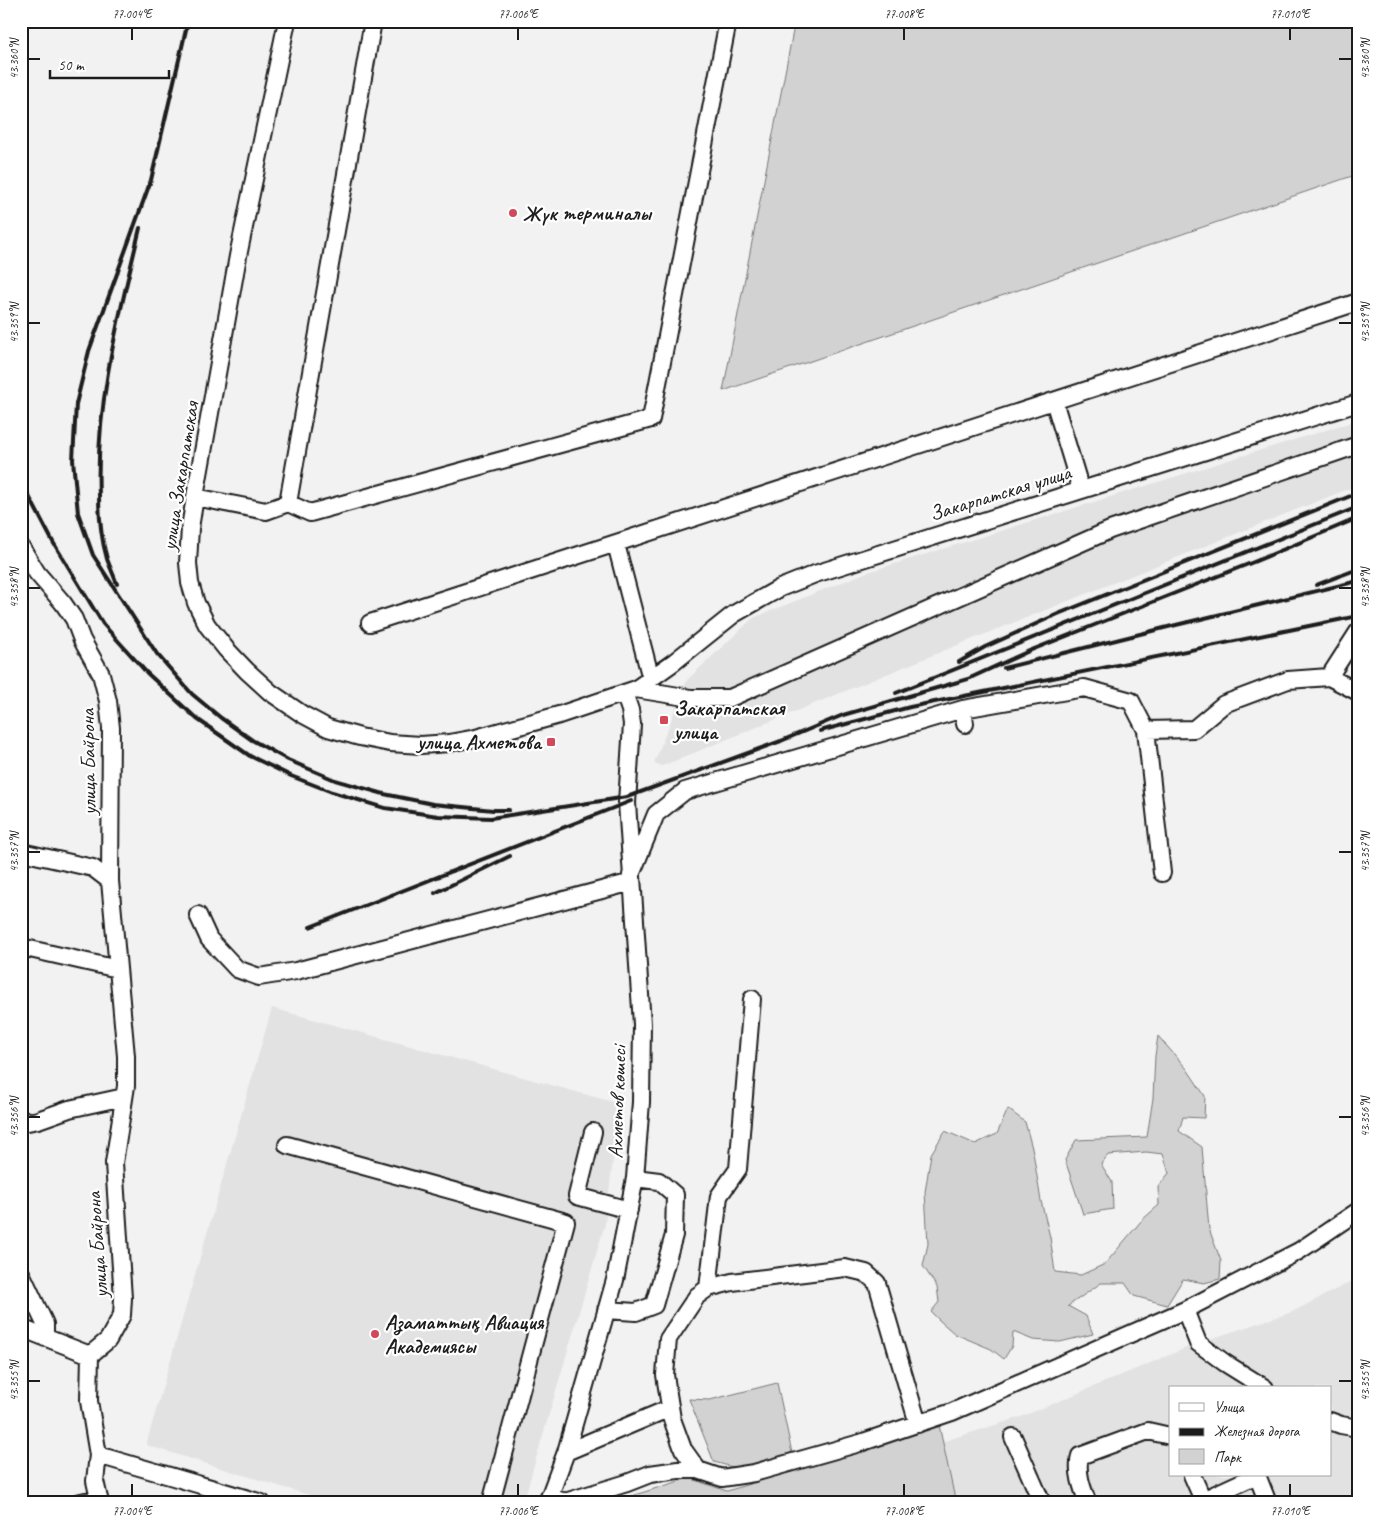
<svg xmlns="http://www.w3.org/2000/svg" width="1379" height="1524" font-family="Caveat,sans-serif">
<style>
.built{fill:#e2e2e2;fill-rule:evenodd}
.green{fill:#d2d2d2;stroke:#777}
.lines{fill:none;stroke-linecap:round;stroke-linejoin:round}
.minor-casing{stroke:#1c1c1c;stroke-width:20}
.minor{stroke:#fff;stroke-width:16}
.rail{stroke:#1c1c1c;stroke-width:4}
.ticks{fill:none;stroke:#1c1c1c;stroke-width:2}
.poi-dot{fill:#d1495b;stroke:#fff;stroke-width:2}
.labels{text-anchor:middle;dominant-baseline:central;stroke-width:4.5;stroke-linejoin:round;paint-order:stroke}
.poi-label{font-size:21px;font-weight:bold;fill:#1c1c1c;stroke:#fff;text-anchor:start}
.street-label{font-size:21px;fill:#1c1c1c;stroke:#fff}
.neatline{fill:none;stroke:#1c1c1c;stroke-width:2}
.ticks-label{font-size:12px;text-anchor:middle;fill:#1c1c1c}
</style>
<rect width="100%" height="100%" fill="#f2f2f2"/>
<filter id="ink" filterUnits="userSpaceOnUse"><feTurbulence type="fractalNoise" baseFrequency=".02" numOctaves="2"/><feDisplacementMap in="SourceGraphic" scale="10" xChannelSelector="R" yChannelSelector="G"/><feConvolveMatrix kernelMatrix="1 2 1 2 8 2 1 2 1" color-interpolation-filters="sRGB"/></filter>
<g filter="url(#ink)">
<path class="built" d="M1358 420V485L948 649 662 766 654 763 687 680 753 618 865 573Z
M272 1008 620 1104 605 1224 523 1503H334L146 1445Z
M1358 1278V1503H915L919 1449 1021 1417 1198 1343 1292 1312ZM1170 1388H1330V1475H1170Z"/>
<path class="green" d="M795 21H1358V174L723 391Z
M1158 1036 1187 1069 1205 1096 1204 1118 1183 1117 1179 1131 1202 1147 1209 1229 1221 1261 1220 1279 1204 1283 1183 1279 1167 1305 1134 1296 1125 1283H1101L1068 1306 1086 1316 1093 1334 1060 1342 1033 1340 1013 1332 1012 1346 1004 1359 991 1349 955 1334 939 1320 931 1312 939 1302 937 1287 923 1266 928 1244 925 1192 931 1154 945 1131 975 1144 997 1134 1008 1109 1025 1122 1033 1152 1041 1201 1050 1237 1055 1272 1081 1275 1105 1264 1142 1220 1159 1205 1158 1187 1169 1173 1163 1154 1146 1152 1108 1155 1101 1164 1112 1182 1113 1209 1083 1214 1065 1160 1076 1140 1147 1137 1153 1098 1155 1056Z
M777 1383 792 1453 736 1468 714 1462 689 1399 710 1400Z
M939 1425 955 1499 948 1503H609L689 1478 727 1491Z"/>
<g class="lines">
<g class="minor-casing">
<path id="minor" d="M287 21 238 256 195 497 190 528 188 563 190 583 196 603 207 625 226 649 247 671 270 692 302 714 328 728 360 737 390 743 421 745 449 743 476 738 559 715 636 689 674 662 734 614 780 588 815 574 1358 403
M1054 401 1081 490
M195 497 266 511 288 503 310 513 651 419 728 21
M288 503 373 21
M616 544 651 679
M21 547 37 573 63 603 74 619 82 640 101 674 108 701 111 728 110 881 126 1056V1086L114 1163 123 1298 122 1315 108 1340 90 1355 89 1401 98 1455 95 1481 100 1503
M370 623 1358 302
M1329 677 1358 632
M636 689 691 698H730L1110 530 1358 445
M963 709 965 724
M1146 730 1162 873
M26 853 93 868 110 881
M631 875 656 814 685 791 963 709 1084 688 1131 701 1146 730 1194 729 1224 704 1288 680 1329 677 1358 692
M198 915 209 939 237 969 259 977 296 971 632 882
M21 947 118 969
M21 1118 28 1122 38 1120 69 1109 124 1097
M593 1132 577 1196 629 1210
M287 1145 566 1222 491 1503
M21 1273 45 1324V1338
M708 1288 719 1196 738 1169 752 999
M606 1310 636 1312 654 1305 674 1235 675 1195 659 1181 635 1178
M1185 1310 1299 1251 1358 1211
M21 1328 90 1355
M1330 1421 1341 1425 1358 1428
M1013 1437 1042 1503
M566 1452 670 1408
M98 1455 262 1503
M698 1470 683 1449 672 1419 665 1375 668 1339 697 1296 708 1288 732 1282 845 1268 866 1273 877 1283 918 1424
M1192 1475 1203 1500
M1257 1475 1268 1503
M549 1497 565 1502 627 1483 650 1474 678 1470H698L722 1478 754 1473 860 1443 952 1412 1185 1310 1198 1343 1225 1363 1265 1388
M77 1503 99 1498
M547 1503 566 1452 615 1280 635 1178 641 1102 642 1024 627 803 632 724 630 710 624 693
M1088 1503C1082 1488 1076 1472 1080 1456L1148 1431 1170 1436
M1196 1503 1257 1475"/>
</g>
<use href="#minor" class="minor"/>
<path class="rail" d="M188 21 151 180 89 351 76 404 73 460 78 513 93 555 157 654 192 694 221 718 252 740 288 760 335 780 384 794 433 804 493 810H509
M21 481 53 542 103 624 147 673 197 719 250 756 291 776 332 792 385 808 438 816 491 818 627 797 781 741 843 715 968 679 1029 651 1256 561 1358 518
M117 584C114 576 110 567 107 559 101 538 99 516 99 495 95 404 119 316 140 228
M1316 585 1358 569
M959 662 985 647 1058 614 1358 493
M1004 668 1176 625 1358 581
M896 693 1358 507
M820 731 910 707 1358 616
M435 893 510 856
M310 927 631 801"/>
</g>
</g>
<path class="ticks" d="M132 28V40M518 28V40M904 28V40M1290 28V40M28 59H40M1339 59H1352M28 323H40M1339 323H1352M28 588H40M1339 588H1352M28 852H40M1339 852H1352M28 1117H40M1339 1117H1352M28 1381H40M1339 1381H1352M132 1484V1496M518 1484V1496M904 1484V1496M1290 1484V1496"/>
<g class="poi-dot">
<circle cx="513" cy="213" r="5"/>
<rect x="659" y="715" width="10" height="10" rx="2.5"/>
<rect x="546" y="737" width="10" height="10" rx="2.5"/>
<circle cx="375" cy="1334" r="5"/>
</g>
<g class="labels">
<g class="poi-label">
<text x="523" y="213">Жүк терминалы</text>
<text x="674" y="708">Закарпатская<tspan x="674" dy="24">улица</tspan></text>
<text x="541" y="742" text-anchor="end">улица Ахметова</text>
<text x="385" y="1322">Азаматтық Авиация<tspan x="385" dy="24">Академиясы</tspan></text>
</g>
<g class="street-label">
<text transform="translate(180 476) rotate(-81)">улица Закарпатская</text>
<text transform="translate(1000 493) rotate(-17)">Закарпатская улица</text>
<text transform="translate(88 762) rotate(-91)">улица Байрона</text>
<text transform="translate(617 1102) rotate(-88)">Ахметов көшесі</text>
<text transform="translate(97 1245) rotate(-94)">улица Байрона</text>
</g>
</g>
<rect width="1379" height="1524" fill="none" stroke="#fff" stroke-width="55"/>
<rect x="1169" y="1386" width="162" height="90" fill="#ffffff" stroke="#a4a4a4"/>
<rect x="1179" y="1403" width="25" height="8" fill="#ffffff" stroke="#a4a4a4"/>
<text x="1214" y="1412" font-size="15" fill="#1c1c1c">Улица</text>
<rect x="1179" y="1428" width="25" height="8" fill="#1c1c1c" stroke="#a4a4a4"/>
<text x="1214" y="1436" font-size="15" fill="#1c1c1c">Железная дорога</text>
<rect x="1179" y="1449" width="25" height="15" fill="#d2d2d2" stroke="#a4a4a4"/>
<text x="1214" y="1462" font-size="15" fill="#1c1c1c">Парк</text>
<path d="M50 70v8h119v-8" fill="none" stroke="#1c1c1c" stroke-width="2.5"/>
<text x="58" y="70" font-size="15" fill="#1c1c1c" stroke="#ffffff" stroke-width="4" paint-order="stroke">50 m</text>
<rect x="28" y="28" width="1324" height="1468" class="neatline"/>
<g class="ticks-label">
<text x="132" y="18">77.004°E</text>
<text x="518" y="18">77.006°E</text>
<text x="904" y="18">77.008°E</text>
<text x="1290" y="18">77.010°E</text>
<text transform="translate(14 59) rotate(-90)" y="4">43.360°N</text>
<text transform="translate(1365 59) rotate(-90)" y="4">43.360°N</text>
<text transform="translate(14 323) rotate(-90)" y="4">43.359°N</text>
<text transform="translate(1365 323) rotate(-90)" y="4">43.359°N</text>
<text transform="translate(14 588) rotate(-90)" y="4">43.358°N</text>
<text transform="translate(1365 588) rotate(-90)" y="4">43.358°N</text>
<text transform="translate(14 852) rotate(-90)" y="4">43.357°N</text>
<text transform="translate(1365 852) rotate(-90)" y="4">43.357°N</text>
<text transform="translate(14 1117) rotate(-90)" y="4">43.356°N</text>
<text transform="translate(1365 1117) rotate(-90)" y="4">43.356°N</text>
<text transform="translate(14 1381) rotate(-90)" y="4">43.355°N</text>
<text transform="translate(1365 1381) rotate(-90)" y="4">43.355°N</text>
<text x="132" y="1515">77.004°E</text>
<text x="518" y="1515">77.006°E</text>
<text x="904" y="1515">77.008°E</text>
<text x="1290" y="1515">77.010°E</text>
</g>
</svg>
